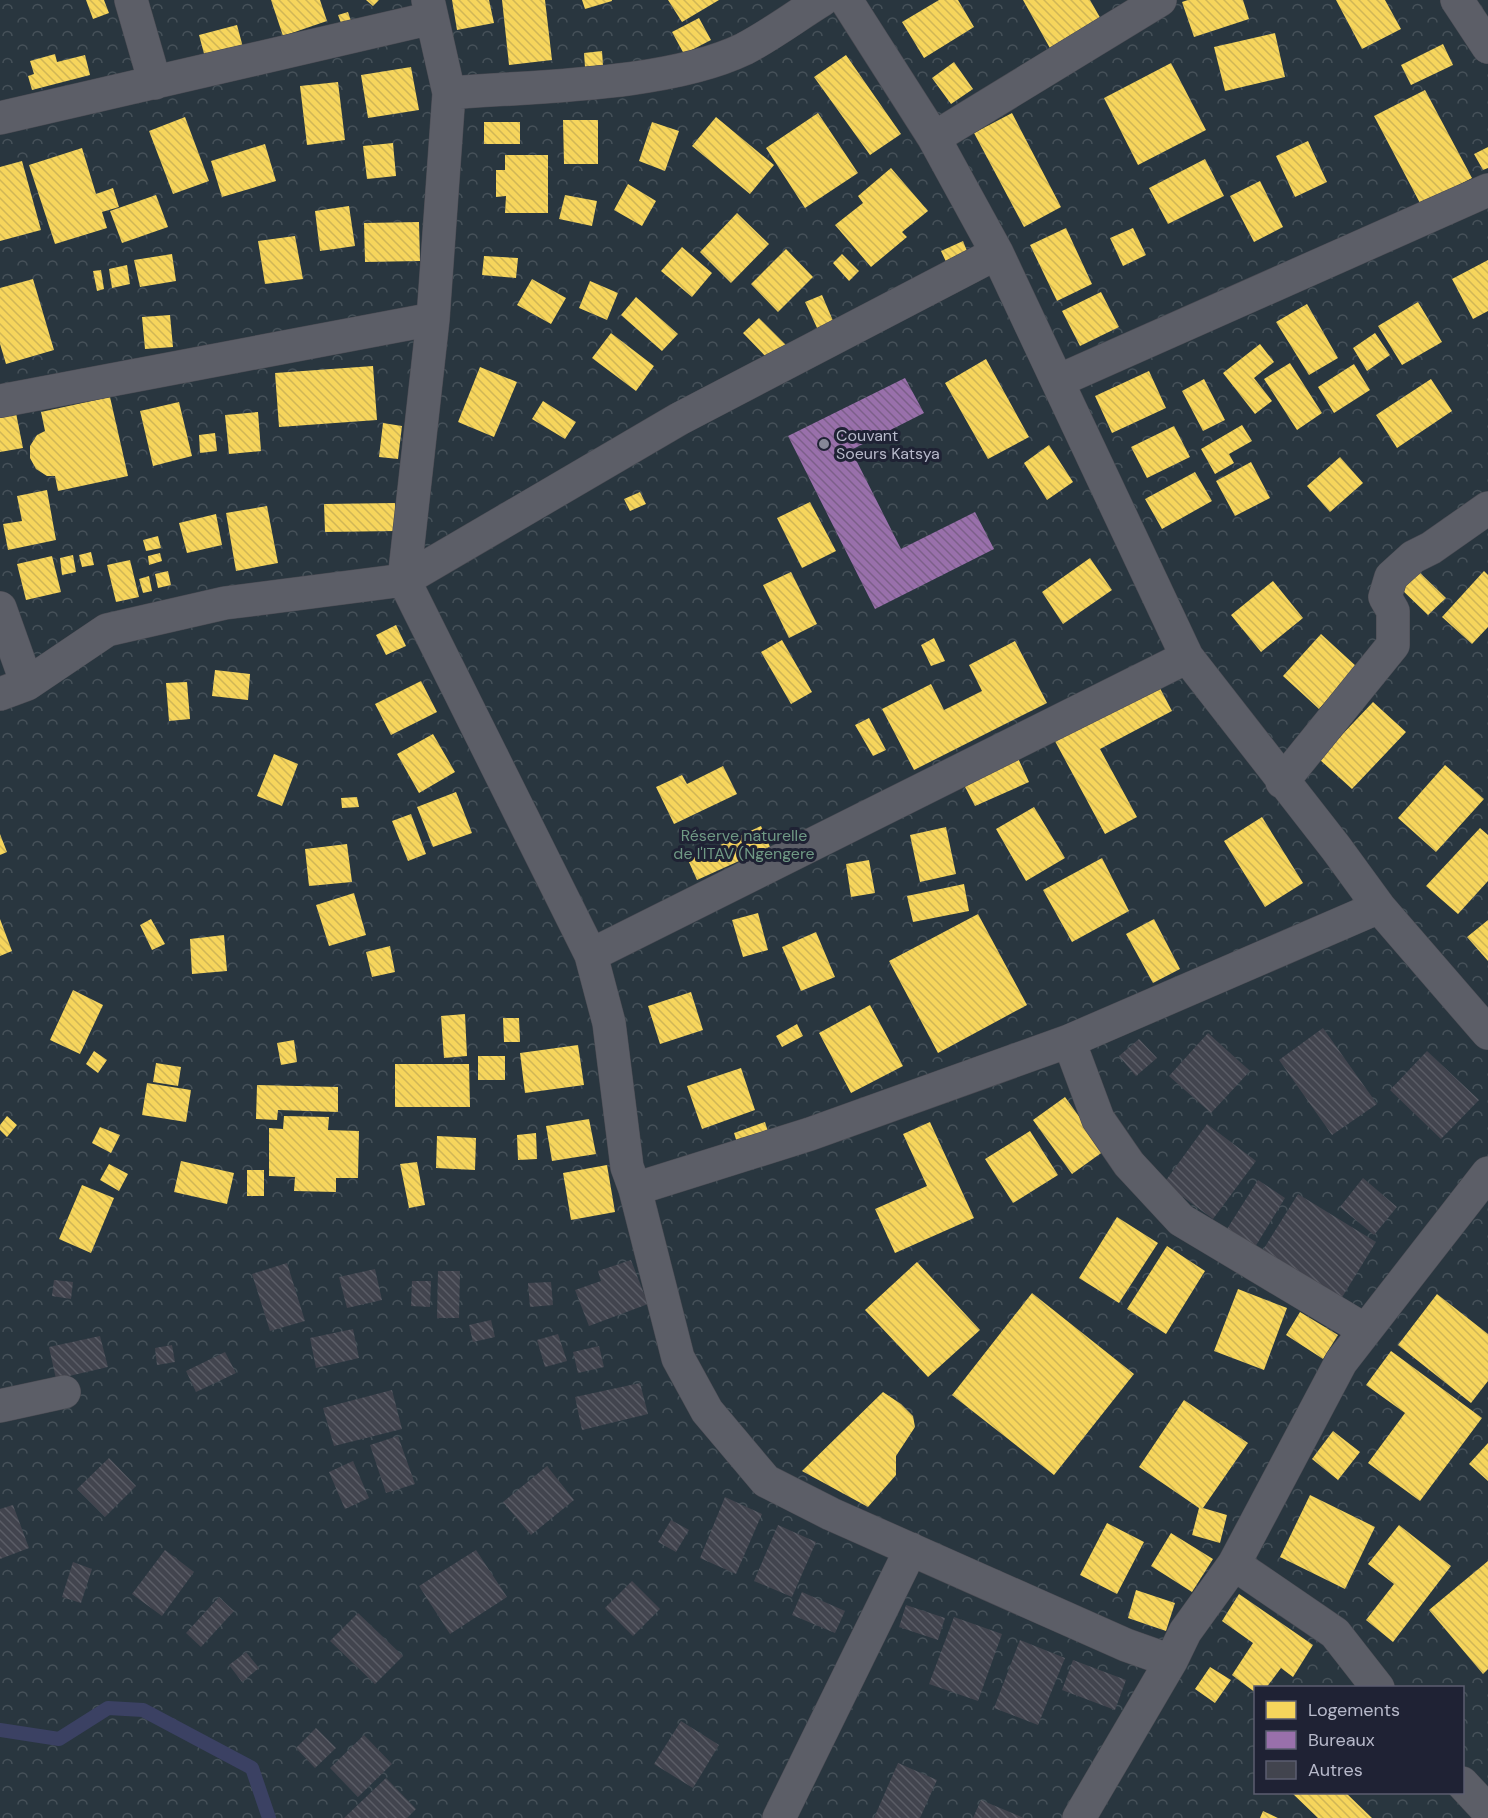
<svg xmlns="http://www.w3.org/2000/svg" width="1488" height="1818" font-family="'DM Sans',sans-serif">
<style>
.park{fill:url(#park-crowns);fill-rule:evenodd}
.homes{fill:url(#homes-back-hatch)}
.offices{fill:url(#offices-back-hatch)}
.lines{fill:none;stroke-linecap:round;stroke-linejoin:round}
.stream{stroke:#3b4163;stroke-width:14}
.building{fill:url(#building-back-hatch)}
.minor-casing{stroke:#4a4b53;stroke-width:34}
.minor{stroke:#5c5e67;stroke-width:33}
.poi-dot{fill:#868897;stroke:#1f2234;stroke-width:2}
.labels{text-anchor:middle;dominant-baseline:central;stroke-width:6;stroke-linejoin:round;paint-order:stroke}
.poi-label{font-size:16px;fill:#b7b9ca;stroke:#1f2234;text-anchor:start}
.park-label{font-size:16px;fill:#6f9984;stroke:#1f2234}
</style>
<defs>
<pattern id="park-crowns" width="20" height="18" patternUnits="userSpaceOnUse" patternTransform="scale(1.5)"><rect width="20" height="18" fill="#29363f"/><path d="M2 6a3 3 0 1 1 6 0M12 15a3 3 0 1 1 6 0" fill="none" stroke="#465159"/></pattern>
<pattern id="homes-back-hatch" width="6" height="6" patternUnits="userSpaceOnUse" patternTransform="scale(1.5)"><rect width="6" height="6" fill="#f6d55c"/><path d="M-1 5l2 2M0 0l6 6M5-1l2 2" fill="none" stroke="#d0b656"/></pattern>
<pattern id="offices-back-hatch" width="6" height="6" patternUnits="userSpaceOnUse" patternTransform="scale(1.5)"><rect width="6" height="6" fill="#9970ab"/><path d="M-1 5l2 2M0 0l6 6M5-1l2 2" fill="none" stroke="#7c5f8a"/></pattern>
<pattern id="building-back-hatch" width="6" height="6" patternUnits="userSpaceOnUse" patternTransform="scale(1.5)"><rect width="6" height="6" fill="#42444e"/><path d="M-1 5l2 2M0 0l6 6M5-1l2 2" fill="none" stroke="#5b5d66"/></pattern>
</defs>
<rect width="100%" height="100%" fill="#2c2e39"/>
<path class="park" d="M0 0H1488V1818H0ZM1256 1688H1462V1792H1256Z"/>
<path class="homes" d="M86 0H104L109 13 93 19Z
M271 0H320L327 21 283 36Z
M366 0H379L373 6Z
M452 0H489L494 23 457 30Z
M502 0H545L552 60 509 65Z
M582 0H612V1L585 9Z
M668 0H719L682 22Z
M939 0H958L974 27 924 58 902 22Z
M1023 0H1090L1102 21 1051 50Z
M1188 0H1243L1249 19 1194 37 1182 2Z
M1336 0H1385L1401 29 1362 49Z
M348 12 351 21 341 23 338 15Z
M699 18 711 40 684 54 672 32Z
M237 25 244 51 206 61 199 35Z
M1275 33 1285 77 1225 91 1214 47Z
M1443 44 1453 65 1411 85 1401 65Z
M602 51 603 65 585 67 584 53Z
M55 54 57 62 85 55 90 75 32 90 28 76 34 74 30 61Z
M846 55 901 134 870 155 814 77Z
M954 62 973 89 951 104 932 78Z
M1171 63 1206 130 1138 165 1104 98Z
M411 67 419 110 368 118 361 75Z
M338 82 345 140 307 145 300 86Z
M1425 90 1472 178 1421 205 1374 116Z
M818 113 858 173 805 208 766 148Z
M1012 113 1061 207 1024 227 974 133Z
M185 117 209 181 173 194 149 131Z
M716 117 774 165 750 194 692 146Z
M563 120H598V164H564Z
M484 122H520V144H484Z
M652 122 679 131 665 171 639 161Z
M1308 141 1327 182 1295 197 1276 156Z
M393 143 396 176 367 179 363 146Z
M265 144 276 181 222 197 211 161Z
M1488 147V168L1483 170 1474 154Z
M82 148 96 194 113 188 119 207 102 212 107 228 55 244 29 165Z
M505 155H548V213H505L506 196 496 197V170H505Z
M1205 159 1224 196 1168 224 1149 188Z
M22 161 41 230 0 241V167Z
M891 168 928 211 902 232 907 237 871 267 835 225 863 203 858 196Z
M1260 181 1283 227 1254 242 1230 196Z
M628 184 656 201 642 226 614 210Z
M156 195 168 227 122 243 110 211Z
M565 195 597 201 592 226 559 219Z
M349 206 355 246 320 251 315 211Z
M737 213 769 244 731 283 700 252Z
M419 222 420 261 365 262 364 223Z
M1066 228 1092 284 1057 301 1030 245Z
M1133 228 1146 255 1123 266 1110 238Z
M295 236 303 279 265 284 258 241Z
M963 241 969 256 948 266 941 251Z
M682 247 712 273 692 297 661 271Z
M786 249 813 277 778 312 751 284Z
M172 254 176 281 140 287 134 260Z
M842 254 859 271 849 281 833 263Z
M484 256 518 258 516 278 482 275Z
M1488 260V311L1473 319 1452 279Z
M127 265 130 284 112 288 109 269Z
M101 270 104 289 97 291 93 271Z
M33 279 54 350 6 364 0 344V288Z
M532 279 566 298 551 324 517 305Z
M590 281 618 293 607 320 579 308Z
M1101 292 1119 327 1080 346 1062 311Z
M822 295 834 323 818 330 805 302Z
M636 297 678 334 662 351 621 315Z
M1418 302 1442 342 1402 365 1378 326Z
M1307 304 1338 358 1309 375 1276 322Z
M170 315 173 347 145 349 142 317Z
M759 318 786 345 769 360 743 333Z
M611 333 654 366 636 391 592 358Z
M1375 333 1390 355 1367 371 1353 348Z
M1260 344 1274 362 1254 378 1272 401 1255 414 1223 373Z
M986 359 1029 437 988 459 945 383Z
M1290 363 1322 413 1297 430 1264 379Z
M1354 364 1370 390 1334 413 1318 387Z
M373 366 377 420 279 427 275 373Z
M480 367 517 382 494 437 458 422Z
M1149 371 1166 408 1112 433 1095 396Z
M1204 379 1225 420 1203 431 1182 391Z
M1431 379 1452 411 1397 448 1376 415Z
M110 397 128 476 58 491 55 476H47L36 469 30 458V446L37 435 45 431 41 412Z
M543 401 576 422 565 439 532 419Z
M179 402 192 456 153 466 140 411Z
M258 412 261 451 229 454 225 415Z
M16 413 23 448 0 452V415Z
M383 423 402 426 398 459 379 457Z
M1242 425 1252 441 1229 454 1234 463 1215 474 1201 449Z
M1174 426 1190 457 1147 478 1131 447Z
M215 433 217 451 200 453 199 435Z
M1049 445 1073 482 1047 500 1024 463Z
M1340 457 1363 483 1330 512 1307 486Z
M1251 462 1270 498 1235 516 1216 481Z
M1195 472 1212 501 1162 529 1145 499Z
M47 490 56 540 8 550 3 524 22 521 17 496Z
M640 492 646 504 630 511 624 499Z
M810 502 836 551 802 568 777 518Z
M395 503 396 531 325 532 324 504Z
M267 506 278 563 236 571 226 513Z
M216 514 222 545 187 553 179 523Z
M158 536 161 548 146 551 143 540Z
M91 552 94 565 82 567 79 555Z
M160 553 162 561 149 565 148 556Z
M73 555 76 572 62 575 60 558Z
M52 556 61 592 26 600 17 564Z
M1090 558 1112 590 1063 624 1042 592Z
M130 560 139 597 116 602 107 565Z
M1416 569 1446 598 1428 615 1399 587Z
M168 571 171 585 158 588 155 574Z
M1484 571 1488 575V627L1472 644 1442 617Z
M791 572 817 624 789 638 763 585Z
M149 576 152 591 143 593 139 579Z
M1273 581 1303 618 1261 652 1231 615Z
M396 625 406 646 386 655 376 635Z
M1321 634 1357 667 1319 709 1283 676Z
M934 638 945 661 931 666 921 645Z
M782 640 812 692 791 704 761 652Z
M1015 641 1047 703 914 770 882 709 931 684 944 710 982 691 969 665Z
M215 670 250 674 248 700 212 696Z
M1153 675 1172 711 1100 749 1137 817 1105 834 1049 730Z
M421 681 437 712 391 735 375 704Z
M187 682 190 719 169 721 166 683Z
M1373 702 1406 732 1352 789 1319 759Z
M869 718 886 750 873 756 855 725Z
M433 734 455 772 419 793 397 754Z
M274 754 298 764 282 806 257 796Z
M1017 756 1029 782 975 806 962 781Z
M1445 765 1484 799 1436 852 1398 818Z
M723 766 737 794 674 824 656 787 682 775 687 784Z
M456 792 472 833 433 847 417 807Z
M357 797 359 807 342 808 341 798Z
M1034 807 1065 858 1026 881 996 829Z
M411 814 426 854 408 861 392 821Z
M1262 817 1303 883 1265 907 1224 841Z
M761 826 770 847 697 880 688 860Z
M946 827 956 874 920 882 910 835Z
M1480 828 1488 835V881L1458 914 1426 886Z
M0 834 7 852 0 855Z
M347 844 352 882 309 886 305 849Z
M1102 858 1129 911 1072 942 1043 890Z
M869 860 875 893 851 897 846 864Z
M964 884 969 911 913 922 907 896Z
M354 893 366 935 329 946 316 905Z
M758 913 768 950 743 957 732 920Z
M978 914 1027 1005 938 1053 889 961Z
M0 919 12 951 0 956Z
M151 919 165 944 152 950 140 925Z
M1154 919 1180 969 1153 983 1126 934Z
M1488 920V961L1467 937Z
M816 932 835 977 801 991 782 947Z
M224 935 227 971 192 974 190 939Z
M390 946 395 972 372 977 366 952Z
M73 990 103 1005 80 1054 50 1040Z
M691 992 703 1030 660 1044 648 1006Z
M870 1005 903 1066 851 1093 819 1033Z
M465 1014 467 1056 444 1058 441 1016Z
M503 1018H519L520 1042H504Z
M797 1024 803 1036 782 1047 776 1036Z
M294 1040 297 1062 281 1065 277 1043Z
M578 1045 584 1085 525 1093 520 1053Z
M94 1051 107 1060 98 1073 86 1064Z
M478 1056H505V1080H478Z
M156 1063 181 1067 178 1086 153 1082Z
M395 1064H469L470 1107H395Z
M741 1068 755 1110 702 1129 687 1086Z
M147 1083 191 1090 186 1122 142 1115Z
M257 1085 338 1087V1112L278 1110 277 1120 256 1119Z
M1065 1097 1104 1151 1072 1174 1033 1120Z
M7 1116 17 1125 7 1137 0 1130V1125Z
M284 1116 329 1117 328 1130 359 1131 358 1178H336V1192L294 1191 295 1177 269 1176V1128L283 1129Z
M589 1119 596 1154 552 1161 546 1126Z
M765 1122 771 1141 740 1152 734 1133Z
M930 1122 974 1218 895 1253 875 1209 927 1186 903 1134Z
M100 1127 120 1135 111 1153 92 1143Z
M1030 1131 1058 1175 1013 1203 985 1159Z
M536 1133 537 1159 518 1160 517 1135Z
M437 1136 476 1138 475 1170 436 1168Z
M181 1161 234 1173 227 1204 174 1192Z
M417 1162 425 1205 409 1208 400 1164Z
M109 1164 128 1174 119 1191 100 1180Z
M607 1165 615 1212 571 1220 563 1173Z
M247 1170H264V1196H247Z
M82 1185 114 1198 91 1253 59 1239Z
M1117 1217 1158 1243 1119 1303 1079 1278Z
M1167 1246 1205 1271 1166 1334 1127 1309Z
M917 1262 980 1330 928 1377 865 1310Z
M1238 1289 1287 1308 1264 1370 1214 1351Z
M1032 1293 1134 1374 1054 1475 952 1395Z
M1437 1294 1488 1334V1381L1471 1403 1398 1345Z
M1300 1312 1338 1335 1323 1359 1286 1335Z
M1391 1351 1482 1418 1420 1501 1368 1463 1405 1413 1366 1385Z
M883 1392 901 1404 913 1416 915 1427 896 1456V1475L868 1507 802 1471Z
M1184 1400 1248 1443 1203 1508 1227 1515 1220 1543 1192 1535 1199 1508 1139 1467Z
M1333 1431 1360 1452 1338 1480 1312 1459Z
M1488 1443V1481L1469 1464Z
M1310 1495 1375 1527 1345 1589 1280 1557Z
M1107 1523 1144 1542 1117 1594 1080 1575Z
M1399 1525 1451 1566 1393 1642 1366 1620 1394 1584 1368 1564Z
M1171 1533 1213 1559 1192 1592 1151 1566Z
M1488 1561V1669L1483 1674 1429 1610Z
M1136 1590 1175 1603 1166 1631 1128 1618Z
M1239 1594 1313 1645 1293 1677 1281 1668 1266 1688H1256V1693L1232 1675 1253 1643 1222 1621Z
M1210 1667 1231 1680 1215 1703 1195 1689Z
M1291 1792H1345L1372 1818H1318Z
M1263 1811 1278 1818H1260Z"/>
<path class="offices" d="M905 378 924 413 851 450 901 549 975 512 994 549 875 609 788 436Z"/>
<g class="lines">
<path class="stream" d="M0 1730 59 1739 108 1708 143 1710 252 1768 269 1818"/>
</g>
<path class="building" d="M1323 1028 1377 1104 1332 1135 1279 1060Z
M1208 1033 1250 1071 1211 1113 1169 1076Z
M1139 1039 1157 1058 1136 1076 1119 1056Z
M1427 1051 1479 1100 1441 1139 1390 1090Z
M1207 1124 1256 1161 1213 1219 1164 1183Z
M1363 1178 1397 1207 1374 1235 1340 1207Z
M1258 1180 1285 1198 1255 1247 1227 1229Z
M1298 1194 1376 1242 1341 1299 1263 1250Z
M631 1260 648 1304 589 1326 575 1290 601 1281 598 1271Z
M287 1263 305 1321 270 1331 252 1274Z
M375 1269 382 1300 347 1308 339 1277Z
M438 1271H460L459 1318H437Z
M54 1280 73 1282 71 1299 52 1296Z
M412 1281H431L430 1307 411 1306Z
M551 1282 553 1305 530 1307 528 1283Z
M491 1320 495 1337 473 1342 469 1325Z
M353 1329 359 1358 316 1368 310 1338Z
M558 1334 567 1361 545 1367 537 1340Z
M100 1336 108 1367 56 1379 49 1347Z
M172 1345 175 1362 157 1365 155 1348Z
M599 1346 604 1367 578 1373 573 1352Z
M225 1352 236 1373 196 1392 186 1371Z
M640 1383 648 1414 582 1430 575 1397Z
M392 1390 402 1429 334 1446 323 1408Z
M398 1436 415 1484 386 1493 370 1445Z
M109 1458 136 1486 105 1517 77 1489Z
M353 1461 369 1498 345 1509 329 1472Z
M547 1466 574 1500 531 1535 503 1502Z
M725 1497 762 1514 736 1574 700 1558Z
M13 1505 29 1548 0 1559V1509Z
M671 1520 689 1530 676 1552 658 1542Z
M778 1525 816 1542 792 1597 754 1581Z
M165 1550 194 1572 162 1616 132 1594Z
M476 1550 507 1597 450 1634 419 1586Z
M73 1562 92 1569 81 1603 62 1597Z
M632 1581 660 1609 633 1636 605 1608Z
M802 1592 845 1611 835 1633 792 1615Z
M219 1597 234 1611 201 1647 186 1633Z
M906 1605 945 1618 938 1640 899 1627Z
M358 1613 403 1656 375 1684 330 1641Z
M954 1617 1002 1634 978 1701 929 1684Z
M1020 1640 1065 1658 1038 1725 994 1708Z
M246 1652 259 1668 242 1682 229 1665Z
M1073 1660 1126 1680 1115 1710 1062 1690Z
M681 1721 719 1745 693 1788 654 1764Z
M316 1728 336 1748 315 1768 296 1748Z
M364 1735 392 1764 358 1797 330 1768Z
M898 1763 937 1780 920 1818H874Z
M386 1778 416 1809 407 1818H344Z
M981 1800 1024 1818H973Z"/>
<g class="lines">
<g class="minor-casing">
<path id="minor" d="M131 0 155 83
M428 0 449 93 433 319 404 580 591 955 609 1023 627 1167 635 1189 678 1358 707 1411 766 1481 831 1514 1126 1645 1171 1661
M846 0 934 138 997 253 1187 657 1336 848 1379 907 1488 1033
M1457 0 1488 47
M449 93C535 86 667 86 744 49 771 35 796 16 822 0
M0 118 432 18
M934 138 1160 0
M1058 381 1488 190
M0 401 433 319
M0 608 27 684
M0 694 27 684 107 630 225 603 404 580 679 419 997 253
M1282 782 1393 645V611L1385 597 1391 577 1413 557 1431 548 1488 508
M591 955 1187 657
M1069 1041 1098 1119 1129 1164 1181 1220 1365 1330
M635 1189 810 1134 1069 1041 1379 907
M0 1406 64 1392
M1234 1564 1335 1633 1378 1688
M1462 1783 1488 1811
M779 1818 911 1549
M1079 1818 1171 1661 1185 1632 1234 1564 1341 1362 1488 1173"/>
</g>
<use href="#minor" class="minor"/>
</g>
<circle class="poi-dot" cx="824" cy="444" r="6"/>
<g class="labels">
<g class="poi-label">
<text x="836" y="435">Couvant<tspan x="836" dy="18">Soeurs Katsya</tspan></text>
</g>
<g class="park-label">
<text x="744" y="835">Réserve naturelle<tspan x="744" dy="18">de l'ITAV (Ngengere</tspan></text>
</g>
</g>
<rect x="1254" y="1686" width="210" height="108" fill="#1f2234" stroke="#5c5e70" stroke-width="1.5"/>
<rect x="1266" y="1701" width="30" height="18" fill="#f6d55c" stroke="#5c5e70" stroke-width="1.5"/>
<text x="1308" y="1716" font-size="18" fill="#b7b9ca">Logements</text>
<rect x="1266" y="1731" width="30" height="18" fill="#9970ab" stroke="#5c5e70" stroke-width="1.5"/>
<text x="1308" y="1746" font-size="18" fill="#b7b9ca">Bureaux</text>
<rect x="1266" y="1761" width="30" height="18" fill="#42444e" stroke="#5c5e70" stroke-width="1.5"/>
<text x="1308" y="1776" font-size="18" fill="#b7b9ca">Autres</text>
</svg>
